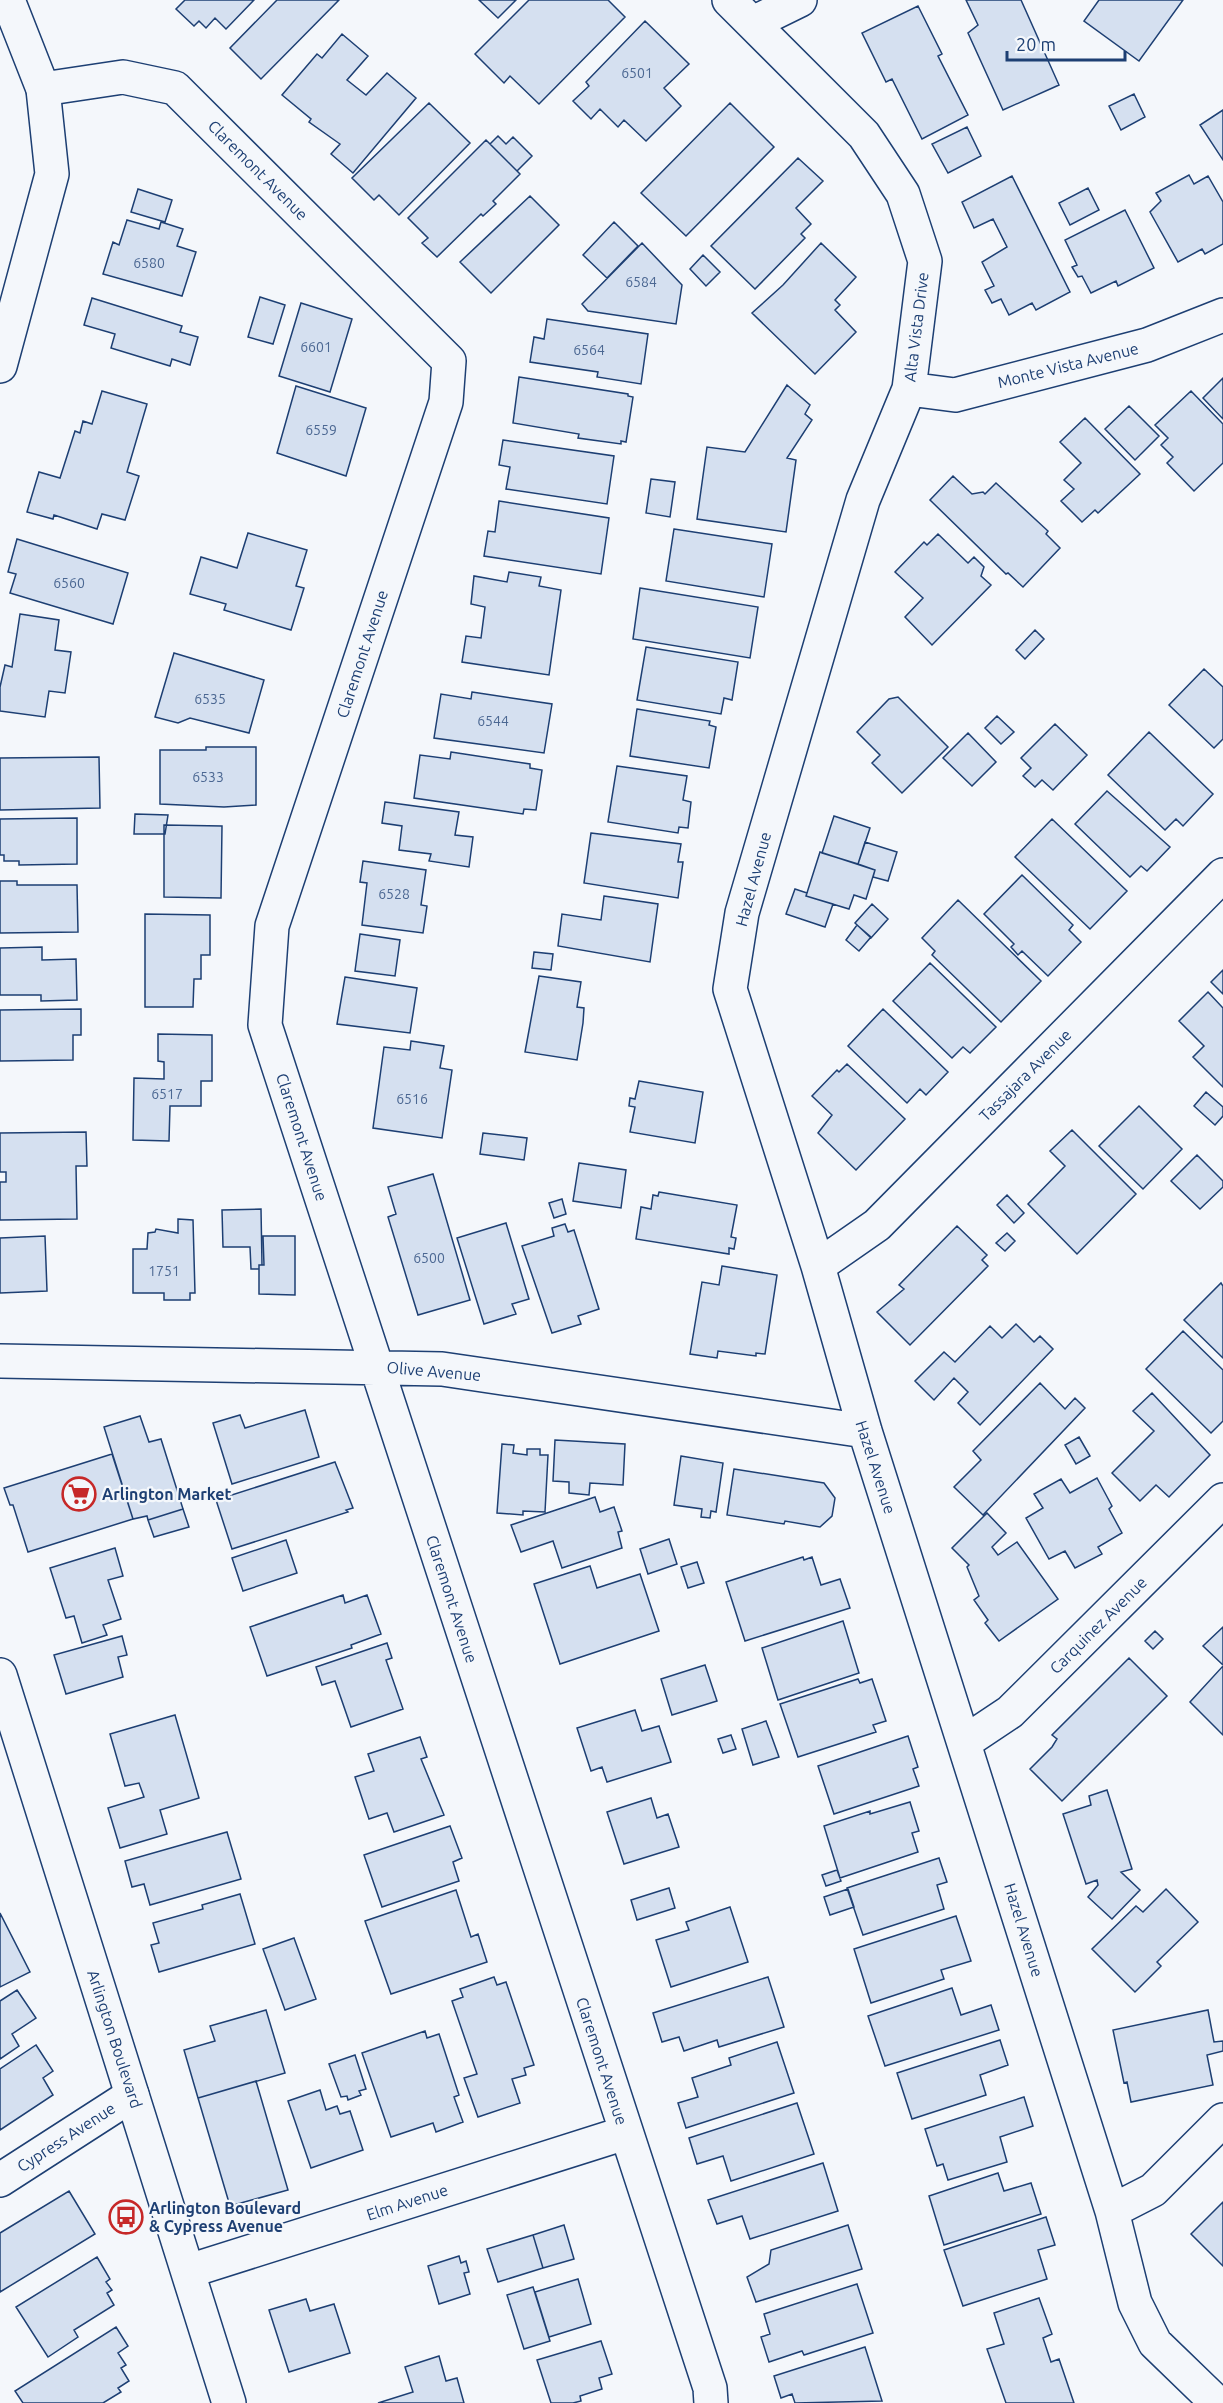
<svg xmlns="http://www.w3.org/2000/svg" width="1223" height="2403" font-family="Ubuntu,sans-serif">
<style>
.building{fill:#d5e0f0;stroke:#1d3f73;stroke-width:1.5}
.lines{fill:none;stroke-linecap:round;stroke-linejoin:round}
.street-casing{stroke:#1d3f73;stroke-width:36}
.secondary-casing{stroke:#1d3f73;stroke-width:36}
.street{stroke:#f4f7fb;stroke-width:33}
.secondary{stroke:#f4f7fb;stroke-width:33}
.labels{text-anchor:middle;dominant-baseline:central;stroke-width:4.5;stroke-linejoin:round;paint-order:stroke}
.number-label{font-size:14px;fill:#4b6792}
.street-label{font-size:16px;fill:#1d3f73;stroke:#f4f7fb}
.poi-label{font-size:16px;font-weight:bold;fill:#1d3f73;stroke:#f4f7fb;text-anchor:start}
</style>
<rect width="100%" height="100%" fill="#f4f7fb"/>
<path class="building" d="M185 0H254L226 29 215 18 206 28 199 21 194 26 176 9Z
M277 0H339L261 79 230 48Z
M479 0H516L498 18Z
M529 0H608L625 17 539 104 510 76 504 83 475 54Z
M966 0H1021L1059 85 1003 110 968 33 978 25Z
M1099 0H1183L1139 61 1084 21Z
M918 6 942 54 938 56 968 115 922 139 892 79 886 82 862 33Z
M645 21 689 64 664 88 681 106 646 141 624 120 618 127 600 109 591 119 573 101 589 86 586 82Z
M342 34 368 56 347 80 366 95 387 73 416 98 353 173 331 154 340 144 309 122 311 119 282 95 317 54 322 58Z
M1134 94 1145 117 1121 130 1109 106Z
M429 103 470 143 399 215 379 195 374 200 352 178Z
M730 103 774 147 686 236 641 193Z
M1223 110V160L1200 125Z
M967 127 981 156 948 173 932 144Z
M498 136 506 144 513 137 532 156 517 171 490 144Z
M486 140 520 174 493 201 496 204 483 216 481 214 437 257 422 243 428 238 408 218Z
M798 158 823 181 796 208 811 224 801 234 805 238 755 289 711 246Z
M1189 175 1194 184 1208 176 1223 202V244L1205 254 1202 249 1178 262 1150 212 1161 201 1156 193Z
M1012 176 1070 292 1036 310 1032 303 1009 315 1001 299 992 303 985 290 994 286 982 262 1007 247 993 219 974 228 962 202Z
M1088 188 1099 210 1070 225 1059 203Z
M138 189 172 200 165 222 131 212Z
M530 196 559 225 491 293 460 262Z
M1125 210 1154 268 1118 286 1116 281 1091 293 1082 276 1078 277 1072 267 1077 265 1065 240Z
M127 220 159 229 161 222 183 229 177 246 196 252 182 296 103 274 113 242 119 245Z
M614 222 638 246 607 278 583 255Z
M642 243 682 285 676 324 588 311 582 304Z
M821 243 856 277 835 300 840 305 835 310 856 332 815 374 752 313 783 285Z
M703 255 720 272 706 286 690 269Z
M260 297 285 305 273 344 248 337Z
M92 298 182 326 180 332 198 337 190 365 172 359 170 366 111 348 115 334 84 325Z
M301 303 352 319 330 392 279 376Z
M547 319 648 334 641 384 597 377 598 372 530 362 534 337 544 339Z
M519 377 628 394V396L633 397 626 442 621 441V444L578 438 579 434 513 423Z
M1223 378V419L1203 398Z
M787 385 810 405 805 414 812 420 787 458 796 460 786 532 697 519 707 447 745 452Z
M296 386 366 408 346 476 277 453Z
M102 391 147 404 127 472 139 476 125 520 102 514 97 529 54 515 53 519 27 512 39 472 60 478 75 431 80 433 83 421 92 424Z
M1191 391 1223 424V463L1194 491 1167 463 1173 457 1161 445 1168 438 1155 425Z
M1129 406 1159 436 1135 460 1105 429Z
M1085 418 1140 474 1098 513 1095 510 1082 522 1061 501 1074 489 1064 480 1081 463 1060 442Z
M503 440 614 456 607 504 506 489 510 467 499 465Z
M953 476 972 494 983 492 985 494 996 483 1048 531 1046 534 1060 548 1023 587 1008 573 1006 574 930 500Z
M651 479 675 482 670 517 646 513Z
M499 501 609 518 601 574 484 556 488 531 495 532Z
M674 529 772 544 764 597 666 581Z
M248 533 307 550 296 586 304 588 291 630 224 610 226 604 190 594 201 557 237 568Z
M938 534 968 563 974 557 984 567 981 576 991 585 932 645 905 617 923 598 895 572 924 542 927 545Z
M17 539 128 573 113 624 10 593 16 574 8 572Z
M509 572 541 577 539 586 561 590 549 675 462 662 466 636 481 638 485 607 471 604 474 576 507 582Z
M640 588 758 607 750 658 633 639Z
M20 614 59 620 55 650 71 652 65 693 49 691 45 717 0 711V687L5 665 12 667Z
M1035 630 1044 639 1025 659 1016 650Z
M646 647 738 662 732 700 724 698 721 714 637 700Z
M174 653 264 680 249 733 190 718 178 723 155 717Z
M1204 669 1223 687V739L1214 748 1169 705Z
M472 692 552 704 544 753 434 738 441 694 471 699Z
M898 697 948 747 902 793 872 763 880 755 857 732 889 699Z
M637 709 710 721 709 725 716 727 709 768 630 756Z
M997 716 1014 732 1001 744 985 728Z
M1055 724 1087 755 1053 790 1042 780 1035 787 1023 776 1031 768 1021 758Z
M1149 732 1213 794 1183 826 1176 819 1165 830 1108 775Z
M968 733 996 762 972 786 943 758Z
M206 747H256V805L224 807 160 804V750H206Z
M451 752 530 764V768L542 770 536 810 524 809 523 814 414 798 420 755 450 759Z
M99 757 100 808 0 810V758Z
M617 766 687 776 683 800 691 802 688 828 679 827 678 833 608 822Z
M1107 791 1170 847 1147 871 1141 866 1130 877 1075 824Z
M385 802 459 812 455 835 473 837 469 867 429 861 431 854 399 850 402 826 382 823Z
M135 814 168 815 165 834H134Z
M834 816 870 828 858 864 822 853Z
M77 818V864L19 865V861H4V855H0V819Z
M1052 819 1127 891 1090 929 1015 857Z
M164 825 222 826 221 898 164 897Z
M591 833 681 844 678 862H683L678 898 584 883Z
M865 842 897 852 888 881 873 877 875 870 858 864Z
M820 852 875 870 866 899 854 895 849 909 806 896Z
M363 861 426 870 421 905 427 906 423 933 362 925 367 883 360 882Z
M1022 875 1073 925 1069 930 1081 942 1048 976 1022 951 1018 955 1011 947 1014 944 984 914Z
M0 881H17V885H77L78 932 0 933Z
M795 889 807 893 806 896 833 904 825 927 786 914Z
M604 896 658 904 650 962 558 946 562 914 601 920Z
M958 900 1041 981 1001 1022 932 955 935 951 922 938Z
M872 904 888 919 871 938 855 923Z
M145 914 210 915V955H201V979H194L193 1007H145Z
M857 925 871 937 859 951 846 940Z
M360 934 400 940 395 976 355 971Z
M42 947V960L76 959 77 1000 41 1001V995H0V948Z
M534 952 553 954 551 970 532 968Z
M930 963 996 1027 970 1053 963 1047 952 1058 893 1001Z
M1223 970V994L1211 982Z
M539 976 581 982 577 1007 584 1008 583 1023 577 1060 525 1052Z
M345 977 417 988 410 1033 337 1024Z
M1208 992 1223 1008V1087L1193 1057 1204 1046 1179 1021Z
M81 1009V1035H73V1060L0 1061V1010Z
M883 1009 948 1072 926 1095 920 1089 907 1103 848 1046Z
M158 1034 212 1035V1081H201V1106H170L169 1141 133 1140 134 1078 164 1079V1062L158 1061Z
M411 1041 444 1046 440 1068 452 1070 442 1138 373 1128 384 1047 410 1050Z
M847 1064 905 1119 856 1170 818 1133 832 1115 812 1096 837 1070 839 1072Z
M639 1081 703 1092 695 1143 630 1132 635 1107 629 1106 630 1098 635 1099Z
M1206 1092 1223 1107V1116L1215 1125 1194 1106Z
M1139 1106 1182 1149 1143 1189 1099 1146Z
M1072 1130 1136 1194 1077 1254 1028 1204 1065 1166 1050 1151Z
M86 1132 87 1166H76L77 1219 0 1220V1182H6V1172H0V1133Z
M483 1133 527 1138 524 1160 480 1154Z
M1197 1155 1223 1181V1187L1200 1209 1171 1181Z
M579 1163 626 1170 621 1208 573 1201Z
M433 1174 470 1300 418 1315 388 1217 396 1214 388 1187Z
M659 1192 737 1205 731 1237 736 1238 734 1249 729 1248V1254L636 1239 641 1207 651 1209 653 1195 658 1196Z
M1007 1195 1024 1213 1014 1223 997 1205Z
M562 1199 566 1214 554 1218 549 1203Z
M261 1209 262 1265H259V1269H251L250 1247H223L222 1210Z
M178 1219 193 1220 195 1293H190V1300H164V1293H133V1249H147L148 1233 155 1232 156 1229 178 1233Z
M506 1223 529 1299 512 1304 516 1314 484 1324 457 1238Z
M565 1224 568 1232 574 1230 599 1309 578 1316 581 1324 552 1333 522 1246 554 1236 552 1228Z
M957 1226 987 1255 982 1260 988 1266 910 1345 877 1312 904 1289 899 1285Z
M1007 1233 1015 1241 1005 1251 996 1243Z
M45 1236 47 1291 0 1293V1238Z
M263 1236H295V1295L259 1294V1265H264Z
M722 1266 777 1275 765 1354 756 1353V1356L718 1351 717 1358 690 1354 702 1282 719 1285Z
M1221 1283 1223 1286V1358L1184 1320Z
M1016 1324 1034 1342 1040 1336 1053 1349 980 1425 958 1403 968 1392 954 1378 934 1400 915 1381 944 1352 955 1362 990 1326 1002 1338Z
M1183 1331 1223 1370V1421L1211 1433 1146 1369Z
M1040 1383 1065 1409 1075 1398 1085 1408 983 1515 954 1487 981 1460 973 1451Z
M1152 1393 1210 1455 1169 1497 1156 1485 1140 1501 1112 1473 1154 1431 1133 1411Z
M305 1410 319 1457 232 1484 213 1423 240 1415 245 1428Z
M140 1416 149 1442 161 1439 183 1509 148 1520 147 1516 133 1519 104 1427Z
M1079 1437 1090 1456 1076 1464 1065 1445Z
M555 1440 625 1444 623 1485 590 1483 589 1495 569 1493V1482L553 1481Z
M502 1444 514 1445 513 1453 527 1455V1449H540V1455H548L545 1512 523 1511V1515L497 1513Z
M112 1454 133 1519 28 1552 13 1505H10L4 1488Z
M681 1456 723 1463 716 1512 711 1511 710 1518 701 1517 702 1509 674 1505Z
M335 1462 353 1508 346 1510 348 1512 232 1549 216 1500Z
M734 1469 824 1483 835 1498 832 1516 820 1527 785 1521 784 1524 727 1515Z
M1097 1478 1112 1506 1109 1509 1122 1533 1098 1547 1102 1554 1075 1568 1065 1551 1049 1559 1026 1518 1043 1508 1034 1494 1061 1479 1070 1493Z
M595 1497 600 1512 614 1507 622 1531 618 1532 622 1548 562 1568 553 1541 521 1552 511 1525Z
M183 1509 189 1527 154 1537 148 1520Z
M987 1513 1006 1533 992 1547 998 1555 1017 1542 1058 1599 999 1641 985 1623 988 1620 974 1600 979 1596 967 1567 969 1565 952 1548Z
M669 1539 677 1564 648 1574 640 1549Z
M286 1540 297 1573 243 1591 232 1558Z
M115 1548 123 1576 108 1580 121 1619 103 1625 107 1635 82 1643 74 1616 66 1618 50 1568Z
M803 1557 804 1560 812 1557 821 1585 840 1579 850 1608 745 1641 726 1582Z
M697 1562 704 1583 688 1588 681 1567Z
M590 1566 597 1588 640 1574 659 1631 560 1664 534 1584Z
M343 1595 345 1603 367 1595 381 1634 351 1645 352 1648 267 1676 250 1627Z
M843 1621 859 1673 778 1700 762 1648Z
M1223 1627V1665L1203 1646Z
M1155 1631 1163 1639 1153 1649 1145 1641Z
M122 1636 127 1655 118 1657 123 1677 66 1694 54 1655Z
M387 1643 392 1658 386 1660 403 1709 351 1727 335 1681 322 1685 316 1667Z
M1129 1658 1167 1696 1062 1801 1030 1769 1052 1747 1057 1739 1052 1735Z
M705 1665 717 1701 672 1715 661 1679Z
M1223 1666V1735L1190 1702Z
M858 1679 860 1683 872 1679 886 1721 873 1725 876 1732 798 1757 780 1704Z
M635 1710 642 1731 659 1726 671 1762 607 1782 602 1767 591 1771 577 1728Z
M175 1715 199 1798 160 1810 167 1834 120 1848 108 1808 144 1797 139 1783 125 1786 110 1734Z
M766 1721 779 1757 753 1765 742 1729Z
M731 1735 736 1749 723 1753 718 1739Z
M908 1736 918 1767 913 1769 919 1786 834 1814 818 1766Z
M420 1737 427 1757 421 1759 444 1815 394 1832 387 1813 369 1819 355 1777 374 1771 368 1754Z
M1107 1790 1132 1869 1121 1872 1140 1890 1112 1919 1088 1897 1098 1885 1097 1880 1086 1884 1063 1814 1091 1805 1089 1796Z
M651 1798 657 1818 668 1814 679 1847 624 1864 607 1812Z
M910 1802 919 1831 912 1833 918 1852 840 1878 824 1826 870 1811V1814Z
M450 1826 462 1858 453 1862 459 1881 382 1907 364 1855Z
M227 1832 241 1879 150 1905 144 1884 132 1887 125 1861Z
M939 1858 947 1882 937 1885 944 1909 863 1935 847 1888Z
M837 1870 841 1881 826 1886 822 1875Z
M669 1888 675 1908 637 1920 631 1900Z
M848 1889 854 1907 830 1915 824 1897Z
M1166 1889 1198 1922 1157 1962 1161 1966 1135 1992 1092 1949 1136 1906 1143 1912Z
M456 1890 471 1937 478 1934 487 1962 391 1994 365 1921Z
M240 1894 255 1944 159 1972 151 1945 159 1943 153 1923 203 1909 202 1905Z
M730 1907 748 1962 671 1987 656 1940 689 1930 686 1922Z
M0 1913 30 1972 0 1987Z
M956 1916 971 1961 941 1970 944 1979 871 2003 854 1949Z
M294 1938 316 1999 285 2010 263 1949Z
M494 1977 497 1985 506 1982 534 2065 524 2068 526 2075 512 2079 520 2103 478 2117 464 2078 477 2074 452 2001 463 1997 460 1989Z
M768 1977 784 2027 719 2047 717 2040 684 2051 679 2037 662 2042 653 2013Z
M952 1988 961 2015 991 2005 999 2030 885 2066 868 2016Z
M17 1990 36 2018 12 2034 19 2046 0 2059V2001Z
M266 2010 285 2073 198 2098 184 2050 215 2041 210 2026Z
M1208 2010 1214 2042 1223 2041V2051L1207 2055 1213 2085 1131 2102 1127 2082 1124 2083 1113 2030Z
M425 2031 427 2038 439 2034 459 2095 454 2097 463 2122 436 2132 433 2123 391 2137 362 2053Z
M1000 2040 1008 2065 980 2075 986 2095 912 2119 897 2073Z
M777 2042 794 2093 686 2128 678 2103 698 2097 692 2078 731 2065 729 2058Z
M36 2045 53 2071 43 2078 53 2095 0 2130V2069Z
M355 2055 366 2089 359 2091 361 2095 348 2100 347 2096 341 2097 329 2064Z
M256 2081 288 2190 230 2206 198 2098Z
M320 2090 326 2110 337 2106 340 2114 350 2111 363 2150 311 2168 288 2101Z
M1024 2097 1033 2126 1000 2137 1007 2162 948 2180 943 2164 937 2166 925 2129Z
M797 2103 814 2154 731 2181 723 2156 697 2164 689 2138Z
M823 2163 838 2211 750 2239 742 2216 717 2224 708 2200Z
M998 2173 1004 2191 1031 2183 1041 2214 944 2245 929 2196Z
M69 2191 95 2234 0 2292V2233Z
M1223 2202V2266L1191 2234Z
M1046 2217 1055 2245 1038 2250 1047 2279 963 2306 944 2250Z
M564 2225 574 2259 543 2268 533 2235Z
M848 2225 862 2269 756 2302 747 2277 769 2264 771 2250Z
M533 2235 543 2268 498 2282 487 2249Z
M459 2256 461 2263 466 2261 469 2272 464 2273 470 2294 439 2304 428 2266Z
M97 2257 110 2279 106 2282 112 2290 107 2293 114 2305 74 2330 78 2337 48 2357 16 2307Z
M578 2279 591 2324 549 2337 535 2292Z
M857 2284 873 2333 804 2355 802 2351 769 2362 761 2337 770 2334 764 2314Z
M533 2287 550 2341 524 2349 507 2295Z
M1039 2298 1052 2334 1043 2338 1051 2362 1059 2359 1074 2403H1006L987 2349 1004 2344 994 2313Z
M306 2299 310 2311 334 2304 350 2353 289 2372 269 2310Z
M116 2327 128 2346 118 2353 126 2365 121 2368 129 2381 118 2388 121 2392 103 2403H23L15 2391Z
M601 2341 612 2374 599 2378 602 2389 580 2396 581 2401 573 2403H551L537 2360Z
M865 2347 882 2401 795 2403 792 2394 781 2398 774 2376Z
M439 2356 446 2381 457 2378 464 2403H378L413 2392 405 2367Z"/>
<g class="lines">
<g class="street-casing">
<path id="street" d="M729 0 864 135 903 194 925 261 909 389 863 500 742 913 730 989 818 1266 865 1431 1112 2211 1135 2303 1155 2343 1217 2403
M753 23 800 0
M43 89 123 77 175 88 449 361 446 402 272 926 265 1025 710 2388 711 2403
M909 389 955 395 1147 345 1223 315
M818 1266 877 1225 1223 875
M0 1361 442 1369 865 1431
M965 1742 1010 1712 1223 1500
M0 2180 132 2095
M1112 2211 1153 2190 1223 2120
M189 2271 625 2133"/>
</g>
<g class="secondary-casing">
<path id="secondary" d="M0 366 52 174 43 89 8 0
M0 1675 229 2403"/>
</g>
<use href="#street" class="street"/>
<use href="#secondary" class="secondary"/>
</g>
<defs>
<g id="supermarket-ring" transform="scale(1.725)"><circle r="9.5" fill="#f4f7fb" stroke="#c62828" stroke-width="1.5"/><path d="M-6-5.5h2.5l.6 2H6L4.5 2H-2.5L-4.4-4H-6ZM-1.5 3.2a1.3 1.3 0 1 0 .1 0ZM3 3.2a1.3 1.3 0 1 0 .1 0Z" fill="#c62828"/></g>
<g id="bus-ring" transform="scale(1.725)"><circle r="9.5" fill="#f4f7fb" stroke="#c62828" stroke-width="1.5"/><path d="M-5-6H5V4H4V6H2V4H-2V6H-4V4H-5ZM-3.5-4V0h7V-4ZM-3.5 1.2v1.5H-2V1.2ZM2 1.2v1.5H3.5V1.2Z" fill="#c62828"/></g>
</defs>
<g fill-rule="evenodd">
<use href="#supermarket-ring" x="79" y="1494"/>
<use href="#bus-ring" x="126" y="2217"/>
</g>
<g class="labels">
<g class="number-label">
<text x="637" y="73">6501</text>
<text x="149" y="263">6580</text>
<text x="641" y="282">6584</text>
<text x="316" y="347">6601</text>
<text x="589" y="350">6564</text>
<text x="321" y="430">6559</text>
<text x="69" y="583">6560</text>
<text x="210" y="699">6535</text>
<text x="493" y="721">6544</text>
<text x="208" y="777">6533</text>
<text x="394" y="894">6528</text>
<text x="167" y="1094">6517</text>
<text x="412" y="1099">6516</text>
<text x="429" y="1258">6500</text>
<text x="164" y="1271">1751</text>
</g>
<g class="street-label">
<text transform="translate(258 170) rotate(45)">Claremont Avenue</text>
<text transform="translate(916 327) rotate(-83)">Alta Vista Drive</text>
<text transform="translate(1068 365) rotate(-14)">Monte Vista Avenue</text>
<text transform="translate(362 654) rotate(-72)">Claremont Avenue</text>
<text transform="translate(753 879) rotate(-75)">Hazel Avenue</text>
<text transform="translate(1025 1075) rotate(-45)">Tassajara Avenue</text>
<text transform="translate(302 1137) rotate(72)">Claremont Avenue</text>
<text transform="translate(434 1371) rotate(5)">Olive Avenue</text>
<text transform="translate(876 1467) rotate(72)">Hazel Avenue</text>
<text transform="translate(452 1599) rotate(72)">Claremont Avenue</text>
<text transform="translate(1098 1625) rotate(-45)">Carquinez Avenue</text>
<text transform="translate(1024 1930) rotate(73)">Hazel Avenue</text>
<text transform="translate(115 2039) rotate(72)">Arlington Boulevard</text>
<text transform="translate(602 2061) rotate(72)">Claremont Avenue</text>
<text transform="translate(66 2137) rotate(-33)">Cypress Avenue</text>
<text transform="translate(407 2202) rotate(-18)">Elm Avenue</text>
</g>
<g class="poi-label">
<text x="102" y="1494">Arlington Market</text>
<text x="149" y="2208">Arlington Boulevard<tspan x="149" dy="18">&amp; Cypress Avenue</tspan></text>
</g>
</g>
<path d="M1007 51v9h118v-9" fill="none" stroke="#1d3f73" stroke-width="3"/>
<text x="1016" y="51" font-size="18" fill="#1d3f73" stroke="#f4f7fb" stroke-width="4.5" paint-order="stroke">20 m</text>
</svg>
